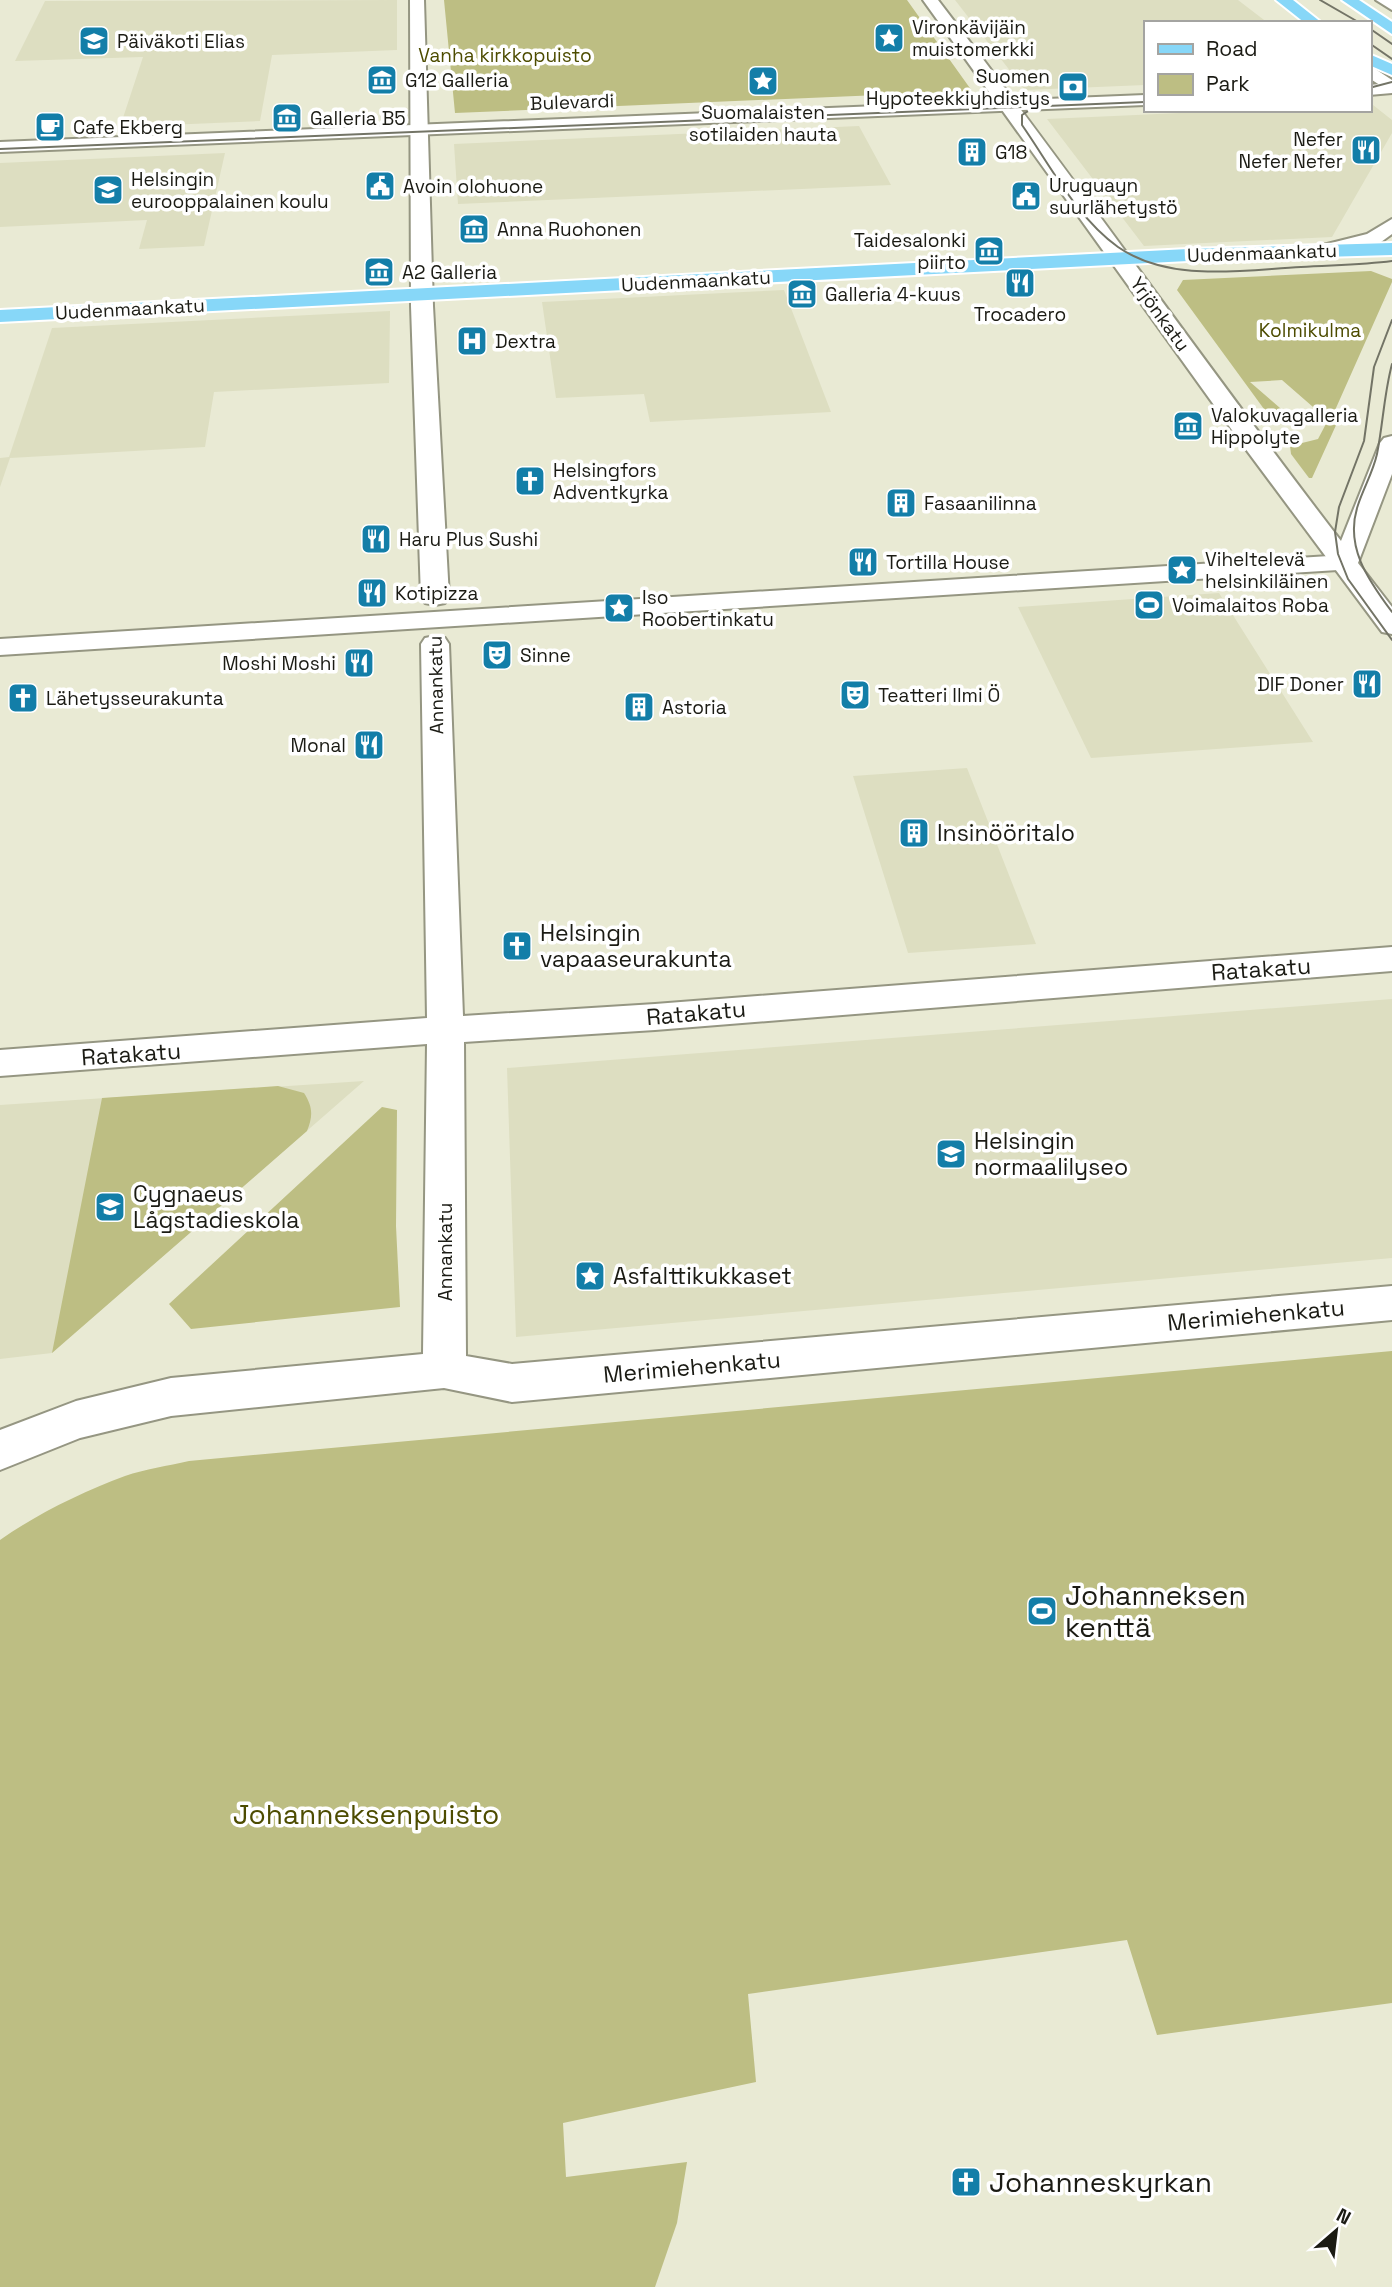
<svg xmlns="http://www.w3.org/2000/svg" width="1392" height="2287" font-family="'Space Grotesk',sans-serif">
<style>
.built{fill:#dddec1}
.green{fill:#bdbe83}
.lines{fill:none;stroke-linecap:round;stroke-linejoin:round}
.pedestrian-casing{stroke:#959682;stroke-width:4}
.minor-casing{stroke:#959682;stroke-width:4}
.tertiary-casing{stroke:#959682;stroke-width:4}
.primary-casing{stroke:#fff;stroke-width:4}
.pedestrian{fill:#fff;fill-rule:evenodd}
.minor{fill:#fff;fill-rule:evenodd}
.tertiary{fill:#fff;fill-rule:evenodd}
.primary{fill:#87d7f8;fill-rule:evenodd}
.tram{stroke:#737466;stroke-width:2}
.labels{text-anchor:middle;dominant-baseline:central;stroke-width:7;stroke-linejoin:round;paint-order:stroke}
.far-poi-label{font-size:19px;fill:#1b1b14;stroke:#fff;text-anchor:start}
.far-park-label{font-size:19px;fill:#4d4c00;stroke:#fff}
.far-street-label{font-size:19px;fill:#1b1b14;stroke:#fff}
.poi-label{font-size:23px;fill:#1b1b14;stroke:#fff;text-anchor:start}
.street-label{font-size:23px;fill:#1b1b14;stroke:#fff}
.near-poi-label{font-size:28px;fill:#1b1b14;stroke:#fff;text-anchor:start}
.near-park-label{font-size:28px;fill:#4d4c00;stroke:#fff}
</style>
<rect width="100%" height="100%" fill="#e9ead4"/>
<path class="built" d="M397 0V50L272 55 260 121 120 127 143 57 15 61 45 1Z
M955 0H1238L1268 23H1145V85L1025 90Z
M1369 105H1373L1392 120V133L1332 237 1144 246 1047 119 1246 110H1369Z
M859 126 891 185 458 204 454 144Z
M225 153 204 246 139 249 147 220 0 227V163Z
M784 290 831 412 650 422 644 394 556 398 542 302Z
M390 311 389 383 214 392 205 447 10 458 0 487V458L9 457 52 328Z
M1219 593 1313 742 1091 758 1018 607Z
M967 768 1036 944 908 953 853 776Z
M1392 999V1258L516 1337 507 1068Z
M364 1081 52 1353 0 1359V1105Z"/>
<path class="green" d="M444 0H907L972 91 455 113Z
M1371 271 1392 279V282L1336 408 1337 423 1312 478H1309L1291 454 1290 446 1318 439 1328 420 1282 380 1250 382 1288 415 1286 421 1275 424 1177 290 1183 280Z
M278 1086 304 1093C313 1107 313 1116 307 1131L52 1353 102 1098Z
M382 1107 397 1110 396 1226 400 1307 191 1329 169 1304Z
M1392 1351V2003L1157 2035 1127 1940 748 1994 756 2082 563 2123 566 2177 687 2162 677 2223 655 2287H0V1540C37 1514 82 1492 125 1476 145 1469 168 1466 189 1461Z"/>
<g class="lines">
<g class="pedestrian-casing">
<path id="pedestrian" d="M1376 0H1392V10Z
M1345 555 1354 557 1358 563 1354 569 0 655V639Z"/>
</g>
<g class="minor-casing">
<path id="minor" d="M410 0H424L433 306 449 597 445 603 435 605 425 603 421 597 411 306Z
M923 0H938C1075 178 1204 363 1341 541L1380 443 1384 438 1392 436V474L1358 563 1392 607V634L1382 632 1242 444Z
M1369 65 1392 80V93L1369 78Z
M1392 219V234L1381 242 1330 255 1323 253 1320 249 1323 245 1367 234Z
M435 636 445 638 449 644 463 1016 655 1004 1392 947V971L655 1030 464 1042 466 1356 512 1364 1392 1286V1320L512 1402 444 1388 171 1416 80 1438 0 1470V1430L76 1401 171 1378 423 1354 427 1044 0 1076V1050L427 1018 421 644 425 638Z"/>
</g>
<g class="tertiary-casing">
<path id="tertiary" d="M1392 83V93L1369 95V85Z
M1145 95V105L0 152V142Z"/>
</g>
<g class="primary-casing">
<path id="primary" d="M1276 0H1293L1322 23H1305Z
M1342 0H1359L1392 22V34Z
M1369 54 1392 64V75L1369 65Z
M1392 243V255L1188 261 0 322V310L1188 249Z"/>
</g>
<use href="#pedestrian" class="pedestrian"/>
<use href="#minor" class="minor"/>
<use href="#tertiary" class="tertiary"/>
<use href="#primary" class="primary"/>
<path class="tram" d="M1320 0 1360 23
M1369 28 1392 44
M1369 43 1392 59
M1369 88 1392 82
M1036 106 1022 115V125C1050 165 1077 218 1118 247 1170 283 1242 270 1301 267 1331 265 1362 265 1392 261
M0 149 1145 102
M1392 320 1374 367 1364 441 1339 507 1335 532 1338 554 1348 579 1392 640
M1392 364C1384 394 1383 424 1377 454 1373 472 1364 487 1358 505 1344 546 1368 580 1392 612"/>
</g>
<defs>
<g id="sight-square" transform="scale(1.575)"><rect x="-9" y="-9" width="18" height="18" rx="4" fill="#137ea8" stroke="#fff"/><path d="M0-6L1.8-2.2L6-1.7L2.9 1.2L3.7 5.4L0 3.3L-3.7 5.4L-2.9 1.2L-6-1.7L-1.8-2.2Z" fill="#fff"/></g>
<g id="school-square" transform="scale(1.575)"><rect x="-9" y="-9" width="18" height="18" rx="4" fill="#137ea8" stroke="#fff"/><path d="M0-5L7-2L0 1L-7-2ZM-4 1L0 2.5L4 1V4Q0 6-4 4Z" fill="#fff"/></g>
<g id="museum-square" transform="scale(1.575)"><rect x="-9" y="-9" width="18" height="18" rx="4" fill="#137ea8" stroke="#fff"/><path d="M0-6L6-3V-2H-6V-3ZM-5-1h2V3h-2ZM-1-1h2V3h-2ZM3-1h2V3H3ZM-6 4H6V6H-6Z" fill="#fff"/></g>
<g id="bank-square" transform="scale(1.575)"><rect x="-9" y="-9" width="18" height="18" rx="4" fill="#137ea8" stroke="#fff"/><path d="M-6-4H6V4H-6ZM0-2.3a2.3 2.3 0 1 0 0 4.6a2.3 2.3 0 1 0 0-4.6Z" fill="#fff"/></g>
<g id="cafe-square" transform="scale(1.575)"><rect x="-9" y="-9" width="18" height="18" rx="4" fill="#137ea8" stroke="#fff"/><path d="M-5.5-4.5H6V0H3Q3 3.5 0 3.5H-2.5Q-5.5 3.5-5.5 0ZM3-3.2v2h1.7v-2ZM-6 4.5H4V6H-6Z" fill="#fff"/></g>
<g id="restaurant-square" transform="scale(1.575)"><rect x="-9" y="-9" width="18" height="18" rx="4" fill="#137ea8" stroke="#fff"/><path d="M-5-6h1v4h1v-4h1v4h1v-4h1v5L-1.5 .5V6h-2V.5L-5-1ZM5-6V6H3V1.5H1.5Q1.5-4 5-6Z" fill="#fff"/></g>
<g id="building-square" transform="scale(1.575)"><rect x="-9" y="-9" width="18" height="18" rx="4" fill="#137ea8" stroke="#fff"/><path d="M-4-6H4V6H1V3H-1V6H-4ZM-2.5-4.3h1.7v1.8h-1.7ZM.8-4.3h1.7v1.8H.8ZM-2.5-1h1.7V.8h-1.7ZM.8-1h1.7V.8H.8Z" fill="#fff"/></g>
<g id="civic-square" transform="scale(1.575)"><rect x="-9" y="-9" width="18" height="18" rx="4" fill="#137ea8" stroke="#fff"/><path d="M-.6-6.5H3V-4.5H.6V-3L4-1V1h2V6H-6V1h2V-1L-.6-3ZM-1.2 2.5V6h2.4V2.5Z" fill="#fff"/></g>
<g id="hospital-square" transform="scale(1.575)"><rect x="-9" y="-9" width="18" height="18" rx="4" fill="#137ea8" stroke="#fff"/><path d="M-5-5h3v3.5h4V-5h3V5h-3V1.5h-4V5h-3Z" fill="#fff"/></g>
<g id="church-square" transform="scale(1.575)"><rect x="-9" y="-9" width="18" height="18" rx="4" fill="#137ea8" stroke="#fff"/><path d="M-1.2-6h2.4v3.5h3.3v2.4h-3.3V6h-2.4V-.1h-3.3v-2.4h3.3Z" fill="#fff"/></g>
<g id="stadium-square" transform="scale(1.575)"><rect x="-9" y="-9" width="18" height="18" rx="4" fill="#137ea8" stroke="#fff"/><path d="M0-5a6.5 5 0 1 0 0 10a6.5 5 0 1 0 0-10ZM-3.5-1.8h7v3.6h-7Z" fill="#fff"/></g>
<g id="theatre-square" transform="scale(1.575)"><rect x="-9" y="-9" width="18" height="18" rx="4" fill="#137ea8" stroke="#fff"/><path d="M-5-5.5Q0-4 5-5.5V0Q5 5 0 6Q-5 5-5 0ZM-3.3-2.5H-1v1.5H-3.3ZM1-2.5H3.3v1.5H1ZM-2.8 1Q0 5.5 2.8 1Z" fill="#fff"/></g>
</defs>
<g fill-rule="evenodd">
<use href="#sight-square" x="889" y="38"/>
<use href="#school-square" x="94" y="41"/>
<use href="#museum-square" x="382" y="80"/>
<use href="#sight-square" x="763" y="81"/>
<use href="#bank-square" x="1073" y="87"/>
<use href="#museum-square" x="287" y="118"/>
<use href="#cafe-square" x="50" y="127"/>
<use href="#restaurant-square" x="1366" y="150"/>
<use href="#building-square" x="972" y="152"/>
<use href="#civic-square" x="380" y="186"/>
<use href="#school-square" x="108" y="190"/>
<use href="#civic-square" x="1026" y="196"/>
<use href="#museum-square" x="474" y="229"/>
<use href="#museum-square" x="989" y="251"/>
<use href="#museum-square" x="379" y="272"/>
<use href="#restaurant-square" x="1020" y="283"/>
<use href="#museum-square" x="802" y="294"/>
<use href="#hospital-square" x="472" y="341"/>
<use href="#museum-square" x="1188" y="426"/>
<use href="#church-square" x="530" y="481"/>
<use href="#building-square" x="901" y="503"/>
<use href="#restaurant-square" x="376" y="539"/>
<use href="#restaurant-square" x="863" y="562"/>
<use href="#sight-square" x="1182" y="570"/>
<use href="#restaurant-square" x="372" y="593"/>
<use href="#stadium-square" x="1149" y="605"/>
<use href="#sight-square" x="619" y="608"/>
<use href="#theatre-square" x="497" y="655"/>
<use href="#restaurant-square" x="359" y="663"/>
<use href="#restaurant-square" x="1367" y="684"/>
<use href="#theatre-square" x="855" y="695"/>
<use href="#church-square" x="23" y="698"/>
<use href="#building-square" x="639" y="707"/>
<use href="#restaurant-square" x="369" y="745"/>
<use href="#building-square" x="914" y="833"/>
<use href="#church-square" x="517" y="946"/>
<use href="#school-square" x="951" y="1154"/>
<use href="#school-square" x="110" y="1207"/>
<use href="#sight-square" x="590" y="1276"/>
<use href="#stadium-square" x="1042" y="1611"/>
<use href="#church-square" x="966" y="2182"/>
</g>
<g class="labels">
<g class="far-poi-label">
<text x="912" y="27">Vironkävijäin<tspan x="912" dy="22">muistomerkki</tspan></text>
<text x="117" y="41">Päiväkoti Elias</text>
<text x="1050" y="76" text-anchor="end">Suomen<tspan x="1050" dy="22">Hypoteekkiyhdistys</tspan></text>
<text x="405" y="80">G12 Galleria</text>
<text x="763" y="112" text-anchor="middle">Suomalaisten<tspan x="763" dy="22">sotilaiden hauta</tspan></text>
<text x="310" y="118">Galleria B5</text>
<text x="73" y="127">Cafe Ekberg</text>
<text x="1343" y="139" text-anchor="end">Nefer<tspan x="1343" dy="22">Nefer Nefer</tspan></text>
<text x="995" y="152">G18</text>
<text x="131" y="179">Helsingin<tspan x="131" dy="22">eurooppalainen koulu</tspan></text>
<text x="1049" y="185">Uruguayn<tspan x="1049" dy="22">suurlähetystö</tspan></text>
<text x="403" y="186">Avoin olohuone</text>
<text x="497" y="229">Anna Ruohonen</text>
<text x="966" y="240" text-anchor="end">Taidesalonki<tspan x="966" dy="22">piirto</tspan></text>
<text x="402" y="272">A2 Galleria</text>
<text x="825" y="294">Galleria 4-kuus</text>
<text x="1020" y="314" text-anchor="middle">Trocadero</text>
<text x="495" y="341">Dextra</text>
<text x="1211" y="415">Valokuvagalleria<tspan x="1211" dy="22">Hippolyte</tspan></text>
<text x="553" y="470">Helsingfors<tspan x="553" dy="22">Adventkyrka</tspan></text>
<text x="924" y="503">Fasaanilinna</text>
<text x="399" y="539">Haru Plus Sushi</text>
<text x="1205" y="559">Viheltelevä<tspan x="1205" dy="22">helsinkiläinen</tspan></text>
<text x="886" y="562">Tortilla House</text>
<text x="395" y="593">Kotipizza</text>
<text x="642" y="597">Iso<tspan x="642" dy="22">Roobertinkatu</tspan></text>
<text x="1172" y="605">Voimalaitos Roba</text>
<text x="520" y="655">Sinne</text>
<text x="336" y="663" text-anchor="end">Moshi Moshi</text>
<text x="1344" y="684" text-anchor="end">DIF Doner</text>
<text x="878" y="695">Teatteri Ilmi Ö</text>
<text x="46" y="698">Lähetysseurakunta</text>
<text x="662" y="707">Astoria</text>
<text x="346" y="745" text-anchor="end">Monal</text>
</g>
<g class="far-park-label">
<text x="505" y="55">Vanha kirkkopuisto</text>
<text x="1310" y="330">Kolmikulma</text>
</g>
<g class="far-street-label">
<text transform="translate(572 102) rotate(-2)">Bulevardi</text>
<text transform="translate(1262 253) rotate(-2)">Uudenmaankatu</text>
<text transform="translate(696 281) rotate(-3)">Uudenmaankatu</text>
<text transform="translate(130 309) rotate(-3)">Uudenmaankatu</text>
<text transform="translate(1160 314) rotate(54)">Yrjönkatu</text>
<text transform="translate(436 685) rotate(-91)">Annankatu</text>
<text transform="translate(445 1252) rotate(-90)">Annankatu</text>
</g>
<g class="poi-label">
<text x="937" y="833">Insinööritalo</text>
<text x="540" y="933">Helsingin<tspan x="540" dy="26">vapaaseurakunta</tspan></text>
<text x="974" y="1141">Helsingin<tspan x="974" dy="26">normaalilyseo</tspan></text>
<text x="133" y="1194">Cygnaeus<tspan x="133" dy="26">Lågstadieskola</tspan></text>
<text x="613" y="1276">Asfalttikukkaset</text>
</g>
<g class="street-label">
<text transform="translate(1261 969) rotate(-4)">Ratakatu</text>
<text transform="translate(696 1013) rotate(-5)">Ratakatu</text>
<text transform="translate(131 1054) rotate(-4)">Ratakatu</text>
<text transform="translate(1256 1315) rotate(-5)">Merimiehenkatu</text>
<text transform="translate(692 1367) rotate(-5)">Merimiehenkatu</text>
</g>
<g class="near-poi-label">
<text x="1065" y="1595">Johanneksen<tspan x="1065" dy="32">kenttä</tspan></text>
<text x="989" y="2182">Johanneskyrkan</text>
</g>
<g class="near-park-label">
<text x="366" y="1814">Johanneksenpuisto</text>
</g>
</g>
<rect x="1144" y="21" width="228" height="91" fill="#ffffff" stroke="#a4a4a1" stroke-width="2"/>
<rect x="1158" y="44" width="35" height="10" fill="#87d7f8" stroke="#a4a4a1" stroke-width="2"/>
<text x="1206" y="56" font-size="21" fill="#1b1b14">Road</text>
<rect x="1158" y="74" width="35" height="21" fill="#bdbe83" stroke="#a4a4a1" stroke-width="2"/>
<text x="1206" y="91" font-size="21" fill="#1b1b14">Park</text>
<g transform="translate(1336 2231) rotate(28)" stroke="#ffffff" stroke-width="5" paint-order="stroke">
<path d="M0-5L12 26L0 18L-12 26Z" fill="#1b1b14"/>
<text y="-10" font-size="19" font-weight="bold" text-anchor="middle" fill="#1b1b14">N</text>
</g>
</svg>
